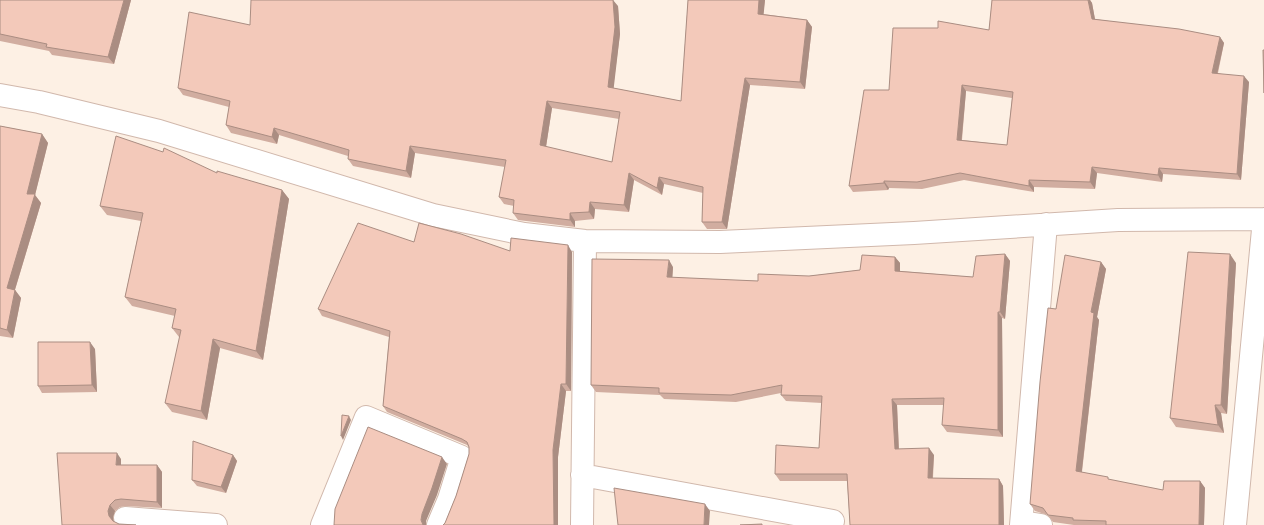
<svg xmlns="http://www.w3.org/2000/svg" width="1264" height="525" font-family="'DejaVu Sans',sans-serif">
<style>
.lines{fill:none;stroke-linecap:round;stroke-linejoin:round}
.street-casing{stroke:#d1b8ac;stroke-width:24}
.street{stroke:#fff;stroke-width:22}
.wall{fill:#d1ada0;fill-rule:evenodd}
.shaded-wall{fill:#aa8d82}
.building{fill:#f3c9ba;stroke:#aa8d82;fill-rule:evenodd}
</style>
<rect width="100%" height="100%" fill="#fdf0e4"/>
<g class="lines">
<g class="street-casing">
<path id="street" d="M0 95 39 102 159 131 433 215 524 234 585 241 720 242 914 233 1118 220 1264 219
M582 475 833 521
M125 518 216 525
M1022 522 1041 525
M322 525 366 417 462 457 449 499 438 525
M582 525 585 241
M1021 525 1046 224
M1235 525 1264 219"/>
</g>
<use href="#street" class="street"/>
</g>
<path class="wall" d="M0 0H131L114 64 52 55 49 51 0 41Z
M688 0H765L763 14 807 20 812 27 805 89 750 85 727 229H707L702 222 703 193 664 184 662 195 634 180 629 212 595 209 594 219 575 221V227L518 220 513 213 514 206 504 204 499 197 505 167 415 153 411 178 353 166 348 159V156L279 135 277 144 231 133 226 125 229 107 183 95 178 88 250 25 618 6 620 34 613 88 681 101ZM552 108 619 119 612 162 546 147Z
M992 0H1090L1092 3 1095 19 1220 37 1224 43 1218 73 1249 82 1241 180 1163 174 1162 182 1097 173 1095 189 1034 187V192L964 180 922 189 889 188 888 190 853 192 849 186 889 90 989 30ZM966 91 1012 98 1007 145 962 140Z
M0 126 42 134 48 143 35 195 41 203 15 290 21 298 13 338 0 336Z
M217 173 282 190 289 199 263 360 220 348 207 420 172 412 165 403 180 337H179L172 328 175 316 132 306 125 297 141 221 107 215 100 206Z
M414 242 510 251 572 252 571 391H566L558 457V525L445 523 456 496 469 454V447L467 445 387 412 383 406 389 337 322 316 318 309Z
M1005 254 1010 261 1005 319 1002 318 1003 437 947 432 942 425 944 405H897L899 449 934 455 933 478 999 479 1003 486 1004 525H850L847 481H780L775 474 819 448 822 403 786 401 781 395V393L736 402 664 399 660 395 596 392 591 385 673 267 672 278 758 281 809 276 860 270 895 257 900 263V271L973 277Z
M1101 262 1106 269 1097 317 1099 320 1082 472 1110 480 1163 490 1200 481 1205 488 1204 525H1074L1053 522 1048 515 1035 511 1030 504 1056 309Z
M1236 263 1227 414 1221 413 1224 433 1176 427 1170 418Z
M95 349 97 392 42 393 38 386Z
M233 455 237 461 226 493 197 486 192 480Z
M121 459V465H157L162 472V508L126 506 120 507 115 511 113 517V521L62 525Z"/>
<path class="shaded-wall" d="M124 0H131L114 64 108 57Z
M613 0 618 6 620 34 613 94 608 87Z
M759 0H765L763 21 758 14Z
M1088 0H1090L1092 3 1096 25 1092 19Z
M807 20 812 27 805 89 800 82Z
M1220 37 1224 43 1216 79 1212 73Z
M1244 76 1249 82 1241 180 1237 174Z
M745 78 750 85 727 229 722 222Z
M962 85 966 91 961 146 957 140Z
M547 101 552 108 545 153 540 145Z
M274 128 279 135 277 144 272 137Z
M42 134 48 143 35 195 41 203 13 296 7 288 27 194Z
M410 146 415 153 411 178 406 171Z
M1092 167 1097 173 1095 189 1090 182Z
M1159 168 1163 174 1162 182 1158 175Z
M629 173 634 180 629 212 624 205Z
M659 177 664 184 662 195 657 188Z
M1029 180 1034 187V192L1029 186Z
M884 181 889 188 888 190 884 183Z
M282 190 289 199 263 360 256 351Z
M590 202 595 209 594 219 589 212Z
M570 213 575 221V227L570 220Z
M568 245 572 252 571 391 566 384Z
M1005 254 1010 261 1005 319 1000 312Z
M1230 254 1236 263 1227 414 1221 405Z
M895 257 900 263V277L895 271Z
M669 260 673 267 672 284 667 277Z
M1101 262 1106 269 1097 317 1099 320 1081 478 1076 471 1091 312Z
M15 290 21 298 13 338 7 330Z
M998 312 1002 318 1003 437 998 430Z
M213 339 220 348 207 420 201 411Z
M90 342 95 349 97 392 92 385Z
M561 384 566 391 558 457V525H554L553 450Z
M892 399 897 405 899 456 895 449Z
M1215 405 1221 413 1224 433 1218 425Z
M349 416 351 420 343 440 341 436Z
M929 448 934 455 932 485 928 478Z
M117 453 121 459V471L116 465Z
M233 455 237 461 226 493 221 487Z
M442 457 447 464 437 495 426 521V525H423L421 520 422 514Z
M157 465 162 472V508L157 502Z
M999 479 1003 486 1004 525H999Z
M1200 481 1205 488 1204 525H1199Z
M705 504 710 511 709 525H704Z
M110 505 115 511 113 517 114 523 109 516 108 511Z"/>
<path class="building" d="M0 0H124L108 57 46 47 47 44 0 34Z
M251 0H613L615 27 608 87 681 101 688 0H759L758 14 807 20 800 82 745 78 722 222H702L703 187 659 177 657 188 629 173 624 205 590 202 589 212 570 213V220L513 213 514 200 499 197 506 160 410 146 406 171 348 159 349 150 274 128 272 137 226 125 230 101 178 88 189 12 250 25ZM547 101 620 112 612 162 540 145Z
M992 0H1088L1092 19 1179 29 1220 37 1212 73 1244 76 1237 174 1159 168 1158 175 1092 167 1090 182 1029 180V186L960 173 917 182 884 181V183L849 186 864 90H889L893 28H938V21L989 30ZM962 85 1013 92 1007 145 957 140Z
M1263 50H1264V93Z
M0 126 42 134 27 194H35L7 288 15 290 7 330 0 328Z
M116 136 163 152 164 148 217 173V171L282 190 256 351 213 339 201 411 165 403 181 330 172 328 176 309 125 297 143 213 100 206Z
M358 223 414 242 419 223 461 234 510 251 511 238 568 245 566 384H561L553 450 554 525H443L445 523 456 496 469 454V447L467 442 462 439 383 406 390 331 318 309Z
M1188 252 1230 254 1221 405H1215L1218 425 1170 418Z
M1005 254 1000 312H998V430L942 425 944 398 892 399 895 449 929 448 928 478 999 479V525H850L847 474H775L776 445 819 448 822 396 781 395 782 385 731 395 659 393V388L591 385 592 259 669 260 667 277 758 281V274L809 276 860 270 862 255 895 257V271L973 277 976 256Z
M1065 255 1101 262 1091 312 1094 313 1076 471 1108 477V479L1163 490 1164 481H1200L1199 525H1106V521L1073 520V518L1048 515 1043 508 1030 504 1040 382 1048 308 1056 309Z
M38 342H90L92 385 38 386Z
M342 415 349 416 341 436Z
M368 427 442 457 432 488 422 514 421 520 423 525H334L335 509Z
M193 441 233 455 221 487 192 480Z
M57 453H117L116 465H157V502L121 499 115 500 110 505 108 511 109 516 113 521 119 524 136 525H62Z
M614 488 705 504 704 525H618Z
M762 524V525H740Z"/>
</svg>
